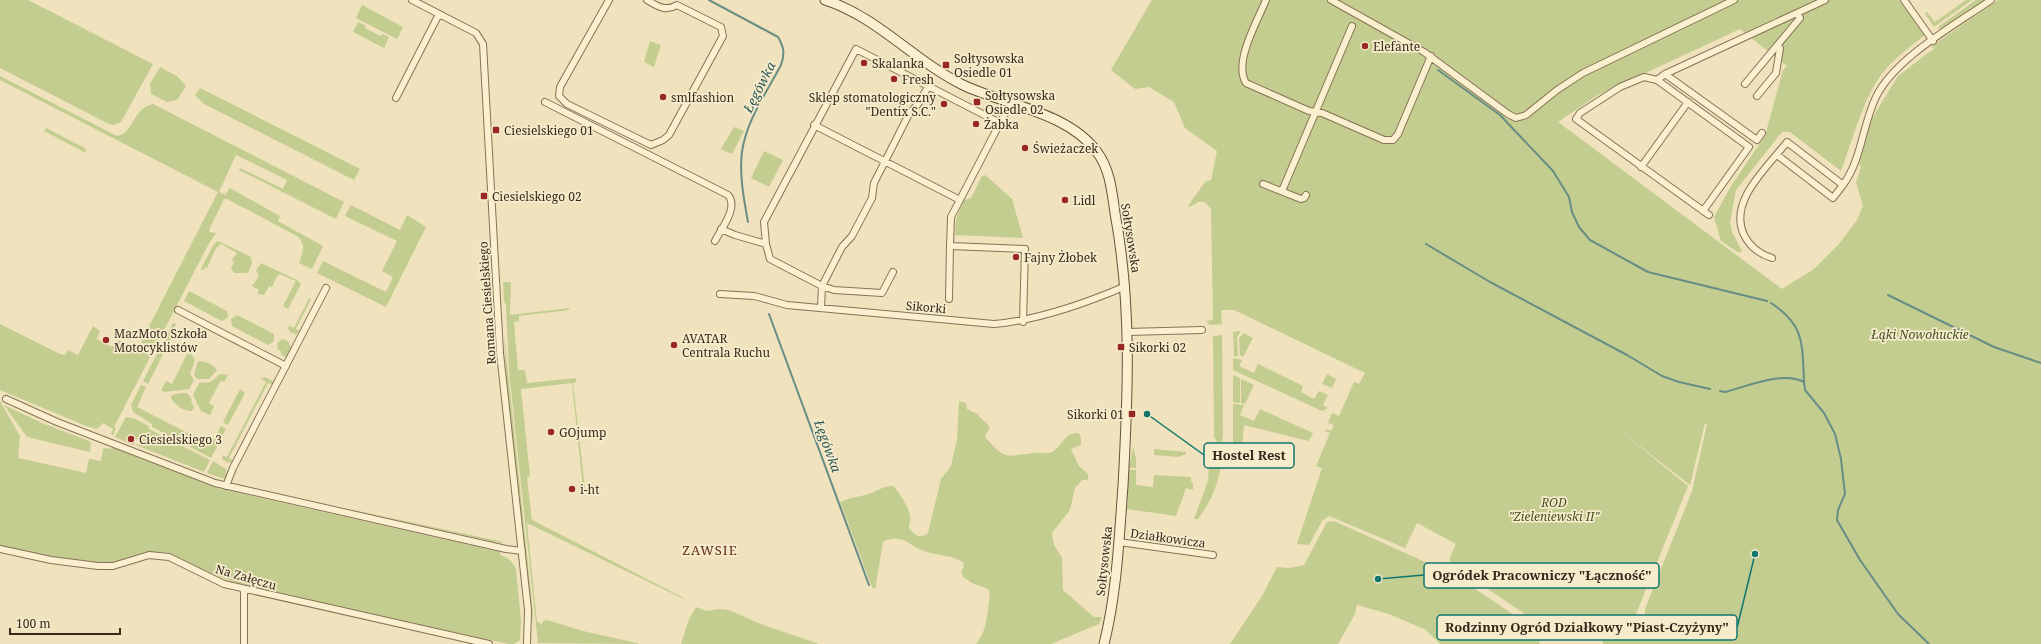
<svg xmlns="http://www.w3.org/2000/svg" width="2041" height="644" font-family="'Noto Serif',serif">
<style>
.green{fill:#c3cd90}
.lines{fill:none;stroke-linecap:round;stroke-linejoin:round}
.stream{stroke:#688d85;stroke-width:2}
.street-casing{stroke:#877255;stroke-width:8}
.secondary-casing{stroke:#685239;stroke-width:11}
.street{stroke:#faefcf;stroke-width:6}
.secondary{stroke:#faefcf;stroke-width:9}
.poi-dot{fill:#972823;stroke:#f6eccc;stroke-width:1.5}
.labels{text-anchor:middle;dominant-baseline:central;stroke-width:3.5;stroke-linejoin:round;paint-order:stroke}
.poi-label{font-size:12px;fill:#35291b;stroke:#f6eccc;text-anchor:start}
.street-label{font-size:12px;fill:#35291b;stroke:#f6eccc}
.park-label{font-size:12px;font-style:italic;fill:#445220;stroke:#f6eccc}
.water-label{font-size:13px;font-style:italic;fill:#295655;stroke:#f6eccc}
.neighbourhood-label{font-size:13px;letter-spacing:1px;fill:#632b19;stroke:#f6eccc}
.leader{fill:none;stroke:#0f766e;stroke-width:1.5}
.callout-dot{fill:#0f766e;stroke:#f6eccc;stroke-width:1.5}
.callout{fill:#f6eccc;stroke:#0f766e;stroke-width:1.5}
.callout-label{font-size:13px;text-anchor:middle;font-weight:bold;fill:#35291b}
</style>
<rect width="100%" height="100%" fill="#efe2bc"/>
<path class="green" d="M0 0H28L153 64 121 122 114 125 109 124 0 68Z
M1152 0H1899L1925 35C1910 47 1893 59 1881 75 1862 102 1853 139 1841 171L1790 132H1782L1736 190 1730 222 1732 232 1742 251 1739 253 1721 241 1714 217 1731 186 1765 136 1783 70 1787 66 1740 29 1596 96 1558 122 1782 289 1814 269 1839 244 1857 220 1863 206 1856 182 1861 168 1859 163 1872 118 1898 76 1936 47 1931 48 1932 46 1998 0H2041V644H1603L1602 637 1605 635 1645 630V609L1692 491 1707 424 1705 423 1690 485 1619 430 1688 486 1632 624 1559 637 1458 569 1450 561V557L1456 544 1417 523 1405 548 1329 516 1322 521 1309 545 1297 544 1322 468 1316 466 1330 433 1325 431 1326 429 1331 431 1334 425 1328 423 1332 413 1339 416 1354 382 1359 384 1365 373 1234 310H1221L1222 324 1210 325 1206 321 1213 320 1211 209 1205 202H1198L1190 207 1188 206 1205 182 1211 180 1217 151 1185 128 1174 102 1149 87 1135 89 1111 70Z
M1966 0H1972L1934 27 1925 14 1927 12 1935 22Z
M1976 0H1985L1941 31 1938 27Z
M362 5 403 27 397 39 356 18Z
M358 22 366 26 365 28 380 36 382 34 389 37 384 48 353 32Z
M650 41 661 45 654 67 644 62Z
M160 67 177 76 186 86 177 100 167 102 151 94 150 84Z
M0 76 117 136C134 134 132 108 153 104L344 202 336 219 239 170 240 168 283 189 287 180 236 155 219 192 225 195 230 188 278 215 280 216 278 221 323 246 312 269 299 263C303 251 307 245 297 236L227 199H224L209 230 210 232 216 233 208 245 114 427 116 428 113 436 111 433 113 429 103 423 97 429 86 426 0 390V324L60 354 65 355 68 350 78 355 93 326 100 331 97 339 112 347 118 340 145 353 148 346 141 342 218 192 0 80Z
M200 88 360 169 354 180 204 104 195 95Z
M734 127 744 131 732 154 721 149Z
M46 128 85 148 86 153 44 131Z
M764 151 783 160 769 187 751 178Z
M985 175 1012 199 1023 238 955 235 956 219 964 200 971 198 982 176Z
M351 205 400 230 407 215 426 227 386 307 317 273 323 261 386 292 393 277 382 271 397 241 345 216Z
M218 241 251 257 252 263 248 273H234L231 268 234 262 232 260 237 253 221 244 216 248 207 268 205 267 204 270 201 269 214 244Z
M261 263 297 280 301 284 288 309 283 306 296 281 279 274 276 278 272 287 269 286 264 295 257 294 259 290 252 286 259 276 256 270Z
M503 282H511L510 315 569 308V310L519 316V321L514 322 518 370H525L527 383 576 378V382L573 383 585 489H583L572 383 521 389 530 476 527 478 532 520 680 596 686 600 527 523 537 622 542 624 543 621 547 620 583 631 641 644 538 643 509 371 506 305 504 301Z
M189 291 227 311 228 317 222 321 184 301Z
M309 298 311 299 296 329 300 332 295 334 290 332 288 328 289 326 294 328Z
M237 315 274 334V341L268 345 232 326 231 319Z
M173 323 176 324 173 330 175 331 148 384 143 381Z
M1241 331 1237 337 1238 356H1234L1233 332Z
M1244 333 1253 338 1243 357 1240 355 1239 338Z
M504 334 532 602 534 633 506 378Z
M1222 335 1223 435 1222 442H1217L1214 437 1213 336Z
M283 339 289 342V345L293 347 287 358 281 355V351L278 350 277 343Z
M187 354H191L195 360 190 374 194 380 189 389 164 392 161 390 166 381 172 384Z
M1233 358 1242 360 1239 366 1254 373 1258 364 1303 386 1301 392 1314 399 1319 391 1328 395 1323 405 1328 408 1322 411 1233 370Z
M198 361C205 361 213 364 217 370L209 379H197L194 374Z
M220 374 228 375 224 382 221 380 209 403 214 406 210 415 201 411 193 395 199 383 211 382Z
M1327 374 1336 379 1332 388 1322 384Z
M1233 375 1240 378V403L1233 402Z
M265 377 273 381V385L268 383 229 458 234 461 229 463 223 460 222 455 227 457 266 382 261 379Z
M1241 379 1254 385 1245 404 1241 403Z
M141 385 146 387 137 407 211 445 221 426 226 429 211 458 152 427V424L133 412 131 405Z
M240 389 245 393 228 425 223 422Z
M181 393H187L192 400 191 402 194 407 192 411C183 411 175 405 171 398L172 395Z
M0 401 20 436 18 458 86 473 89 459 101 461 103 449 105 448 111 449 112 447 217 488 500 552V555C509 558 512 561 516 569L521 621 520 640 514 644H508L245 586 206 572 164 552 146 554 108 565 78 562 0 546Z
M959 401 966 403 967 409 977 414 990 427 985 437C1006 461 1005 456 1034 453 1040 452 1046 455 1052 452 1063 446 1064 432 1079 433L1081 439V445L1071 449 1079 466 1088 474V480H1082L1075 488 1070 510 1052 533 1054 545 1062 558 1063 590 1094 617H1102L1099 624 1051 644H976C988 630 987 612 990 594L988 589 972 583 963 577 961 572 964 567 963 562C948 554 938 556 924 551 910 547 902 532 883 542L875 589 872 587 840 502C849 498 857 497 865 495 876 493 881 486 893 486 898 490 909 508 910 515 911 519 909 524 909 528 915 536 920 539 928 533L941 479 951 466 957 440Z
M1233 404 1244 405 1240 415 1254 421 1260 409 1313 433 1309 441 1244 425 1242 446 1233 444Z
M4 405 42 423 89 441 91 443 90 452 27 437Z
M126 417 133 418 149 426V429L210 460 204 472 136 445 137 444 143 446 144 442 128 436 126 440 135 443 134 445 115 437Z
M1133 447 1136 458V468H1129Z
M1210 448 1223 449C1221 476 1214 498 1198 519H1194L1208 481Z
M1154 449 1186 452V454L1178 457 1154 455Z
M213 461 226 469 227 475 225 479 207 473Z
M1129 470H1136V485L1153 487 1154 475 1191 477V481L1193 483V490L1186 488 1176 516 1127 509Z
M340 507 503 542V543L494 542Z
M1334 521 1443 570 1442 573 1446 576 1451 573 1541 633 1539 644H1440L1426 630 1389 614 1357 605 1355 614 1338 644H1230L1262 596 1277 567 1289 568 1304 565 1327 522Z
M696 607 706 611 718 609 729 610 758 623 819 644H681L689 619Z"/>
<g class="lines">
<path class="stream" d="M709 0 778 37C784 47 785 54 781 65 767 92 746 121 742 152 739 174 744 200 748 222
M1438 70 1500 115 1553 171 1569 197 1572 212 1579 227 1590 240 1648 272 1767 301
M1426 244 1490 282 1627 355 1662 376 1679 382 1710 389
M1888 295 1994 347 2041 363
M1771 303C1805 325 1802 344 1804 381
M769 314 869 585
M1720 391 1725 392C1748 386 1782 371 1804 382L1805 390 1824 413 1835 434 1841 459 1845 494 1838 510 1837 520 1860 560 1898 614 1929 644"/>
<g class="street-casing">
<path id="street" d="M412 0 476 33 483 44 500 353 528 610 527 644
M609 0 560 87 559 96 567 104 651 145 663 140 669 135 723 36 721 27 677 5C665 12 657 6 647 0
M1266 0C1258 20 1233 62 1246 83L1309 111 1322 113 1384 140H1393L1398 134 1431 56
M1331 0 1424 52 1508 114 1516 118 1526 115 1557 90 1583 73 1734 0
M1904 0 1933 41
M1665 74 1757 140 1762 133
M1657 80 1749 147 1703 211
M1745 84 1800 18 1797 13
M1757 96 1776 73 1780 48 1777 46
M396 98 439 14
M545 102 728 195C739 207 721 229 715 241
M1000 123 951 217 950 246 1025 249 1023 322
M814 125 960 200
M1777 155 1833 198 1843 185
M1641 167 1688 102
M1263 184 1301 199 1304 198 1306 195
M1282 191 1352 26
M1709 215 1576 119 1580 113 1620 87 1644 77 1657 80 1665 74 1825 0
M721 229 735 235 766 244
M1772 258C1759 254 1750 247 1744 235 1728 201 1767 168 1787 142L1843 185C1862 159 1862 126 1876 97 1895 58 1955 25 1991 0
M893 272 882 293 834 290 822 286 842 247 852 236 872 198 874 183 909 114 918 104 928 87
M720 294 754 296 787 305 994 324C1039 320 1084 304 1126 286
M949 299 950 246
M821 308 822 286 770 259 766 244 764 222 856 49 1000 123 1011 103
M178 310 286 366
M1127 332 1202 330
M6 399 57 422 215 483 506 549 522 551
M226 486 233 468 326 288
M1119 542 1213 555
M0 549 51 560 98 566H113L149 555 169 557 224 584 489 644
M244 589V644"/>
</g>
<g class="secondary-casing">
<path id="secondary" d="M825 0C878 17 914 61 963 85 1005 105 1068 112 1097 152 1110 169 1112 192 1115 213 1132 305 1128 394 1123 486 1119 539 1117 592 1104 644"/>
</g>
<use href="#street" class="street"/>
<use href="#secondary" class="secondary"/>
</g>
<g class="poi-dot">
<circle cx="1365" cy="46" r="4"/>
<circle cx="864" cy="63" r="4"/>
<rect x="942" y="61" width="8" height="8" rx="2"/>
<circle cx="894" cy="79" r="4"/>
<circle cx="663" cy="97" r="4"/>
<rect x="973" y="98" width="8" height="8" rx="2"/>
<circle cx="944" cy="104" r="4"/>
<circle cx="976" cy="124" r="4"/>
<rect x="492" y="126" width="8" height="8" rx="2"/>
<circle cx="1025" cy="148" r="4"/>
<rect x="480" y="192" width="8" height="8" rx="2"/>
<circle cx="1065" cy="200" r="4"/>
<circle cx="1016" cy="257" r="4"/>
<circle cx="106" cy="340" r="4"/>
<circle cx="674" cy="345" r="4"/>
<rect x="1117" y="343" width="8" height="8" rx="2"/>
<rect x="1128" y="410" width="8" height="8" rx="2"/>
<circle cx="551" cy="432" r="4"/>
<circle cx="131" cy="439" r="4"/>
<circle cx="572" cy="489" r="4"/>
</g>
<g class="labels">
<g class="poi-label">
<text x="1373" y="46">Elefante</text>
<text x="954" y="58">Sołtysowska<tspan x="954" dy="14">Osiedle 01</tspan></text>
<text x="872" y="63">Skalanka</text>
<text x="902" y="79">Fresh</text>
<text x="985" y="95">Sołtysowska<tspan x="985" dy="14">Osiedle 02</tspan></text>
<text x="671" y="97">smlfashion</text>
<text x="936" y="97" text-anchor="end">Sklep stomatologiczny<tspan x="936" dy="14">"Dentix S.C."</tspan></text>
<text x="984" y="124">Żabka</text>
<text x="504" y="130">Ciesielskiego 01</text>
<text x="1033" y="148">Świeżaczek</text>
<text x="492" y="196">Ciesielskiego 02</text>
<text x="1073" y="200">Lidl</text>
<text x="1024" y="257">Fajny Żłobek</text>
<text x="114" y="333">MazMoto Szkoła<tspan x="114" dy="14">Motocyklistów</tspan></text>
<text x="682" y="338">AVATAR<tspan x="682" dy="14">Centrala Ruchu</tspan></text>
<text x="1129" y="347">Sikorki 02</text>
<text x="1124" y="414" text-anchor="end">Sikorki 01</text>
<text x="559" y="432">GOjump</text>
<text x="139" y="439">Ciesielskiego 3</text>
<text x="580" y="489">i-ht</text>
</g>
<g class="street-label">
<text transform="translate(1131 238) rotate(81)">Sołtysowska</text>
<text transform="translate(487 303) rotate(-94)">Romana Ciesielskiego</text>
<text transform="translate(926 307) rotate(5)">Sikorki</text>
<text transform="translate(1168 538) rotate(8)">Działkowicza</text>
<text transform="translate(1104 561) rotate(-84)">Sołtysowska</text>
<text transform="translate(246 577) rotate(16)">Na Załęczu</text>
</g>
<g class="park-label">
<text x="1920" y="334">Łąki Nowohuckie</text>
<text x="1554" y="502">ROD<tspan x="1554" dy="14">"Zieleniewski II"</tspan></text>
</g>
<g class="water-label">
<text transform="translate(759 87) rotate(-63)">Łęgówka</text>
<text transform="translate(828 446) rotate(70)">Łęgówka</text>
</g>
<g class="neighbourhood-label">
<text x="710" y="550">ZAWSIE</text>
</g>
</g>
<path class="leader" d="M1147 414L1204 455M1378 579L1424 575M1755 554L1737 628"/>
<g class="callout-dot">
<circle cx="1147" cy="414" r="4"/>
<circle cx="1378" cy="579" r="4"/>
<circle cx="1755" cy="554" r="4"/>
</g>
<g class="callout">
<rect x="1204" y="443" width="90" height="25" rx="4"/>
<rect x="1424" y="563" width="235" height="25" rx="4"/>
<rect x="1437" y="615" width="300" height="25" rx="4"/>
</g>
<g class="callout-label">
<text x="1249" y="460">Hostel Rest</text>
<text x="1542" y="580">Ogródek Pracowniczy "Łączność"</text>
<text x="1587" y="632">Rodzinny Ogród Działkowy "Piast-Czyżyny"</text>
</g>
<path d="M10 628v6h110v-6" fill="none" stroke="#35291b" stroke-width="2"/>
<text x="16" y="628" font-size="12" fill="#35291b" stroke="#f6eccc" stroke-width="3" paint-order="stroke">100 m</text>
</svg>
